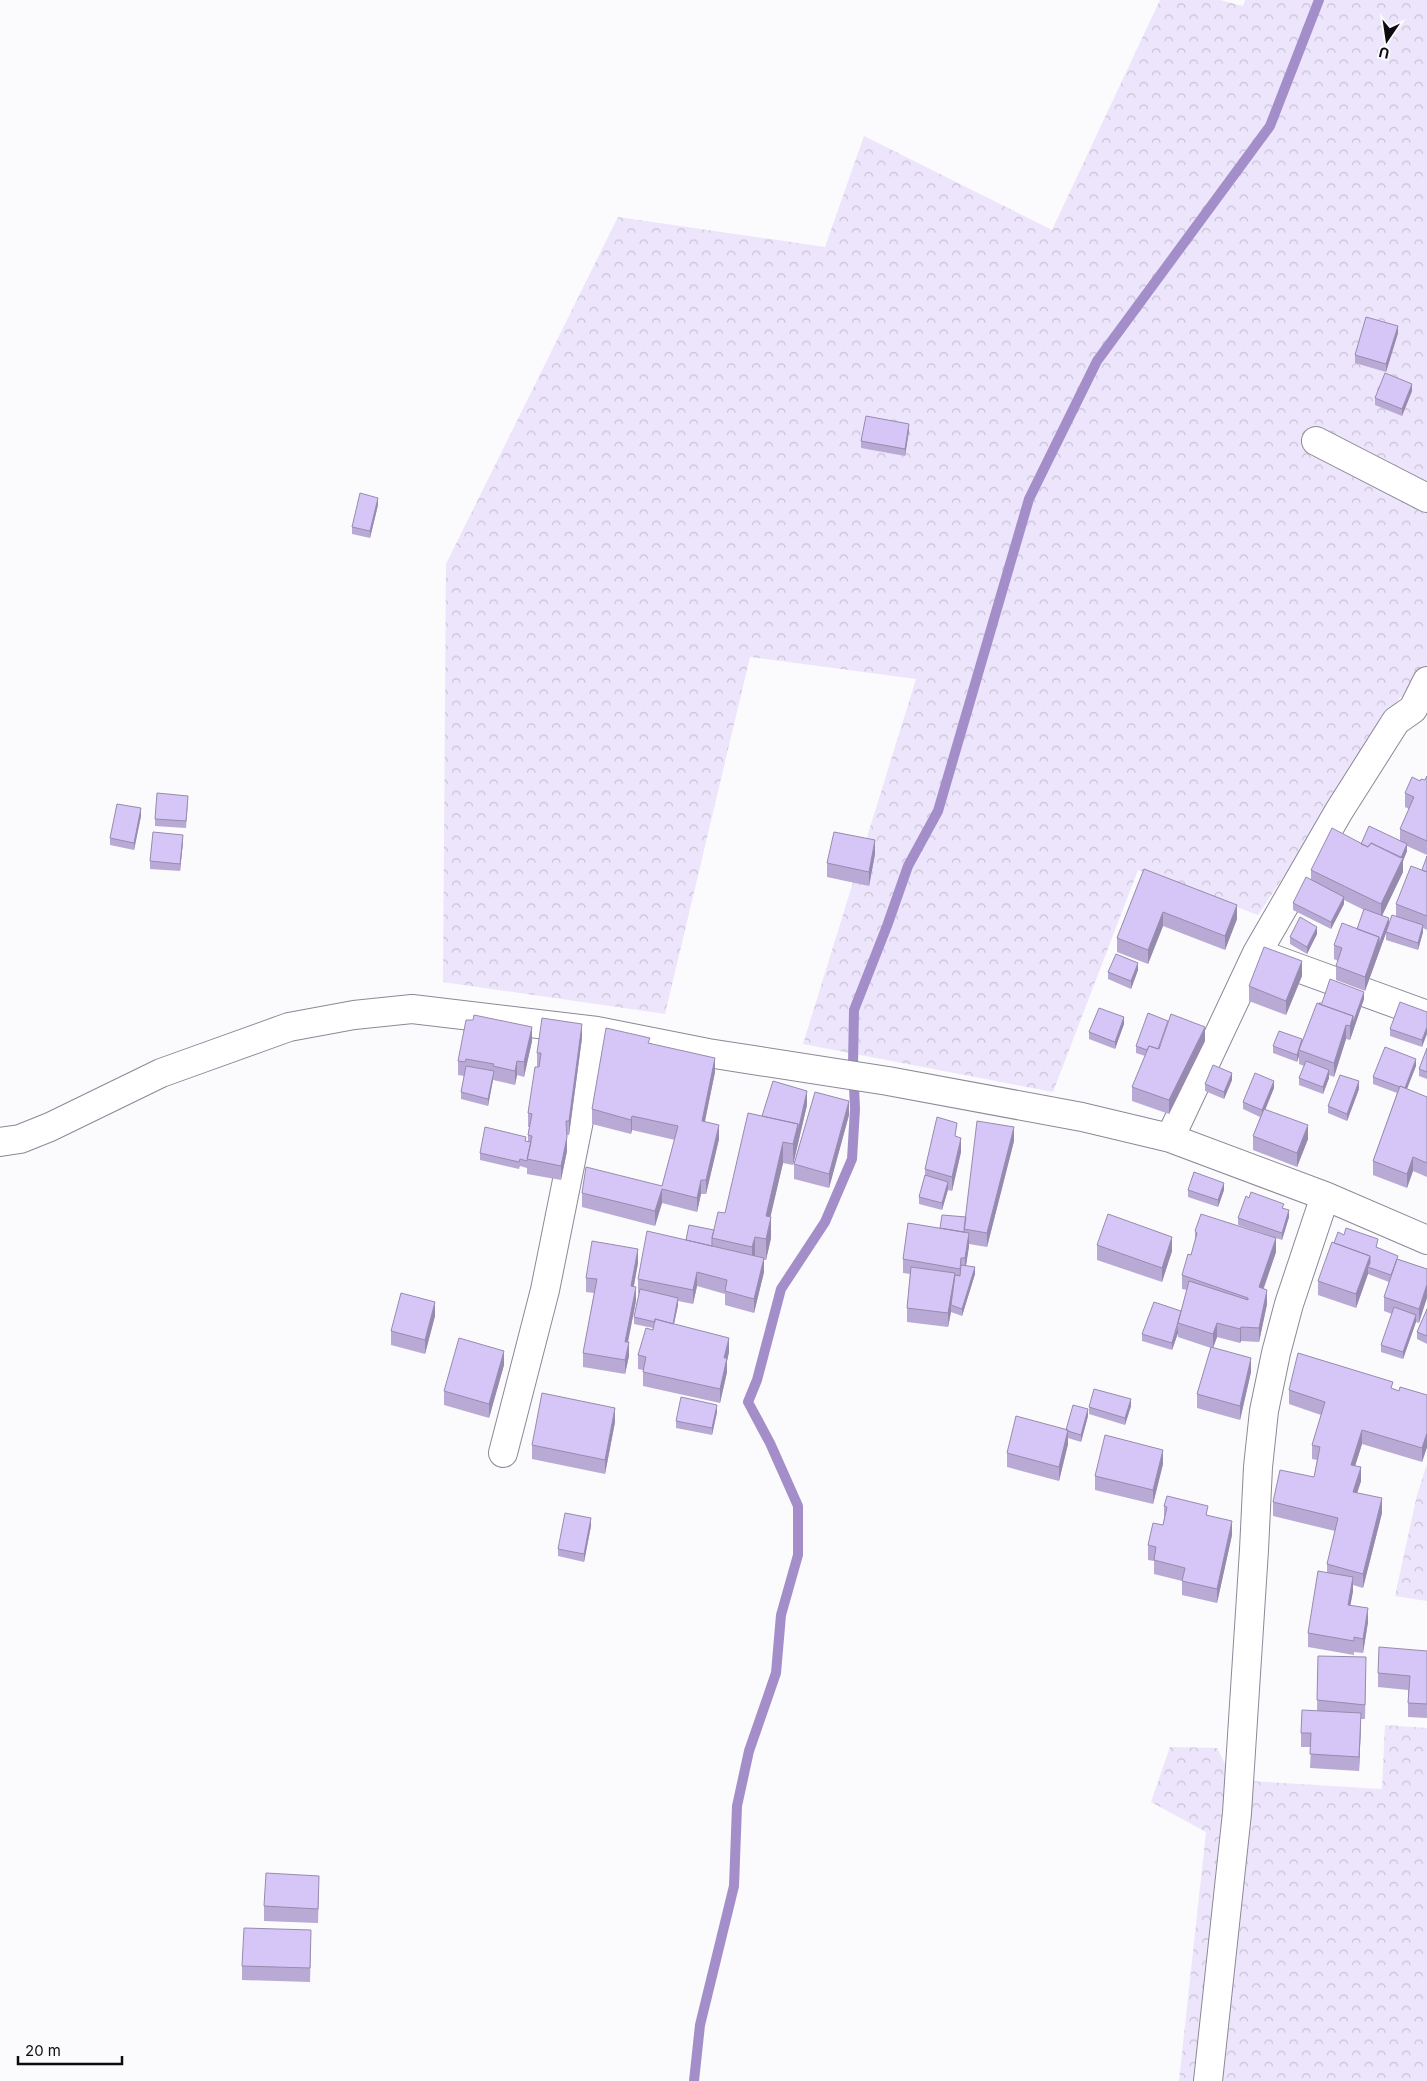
<svg xmlns="http://www.w3.org/2000/svg" width="1427" height="2081" font-family="Inter,sans-serif">
<style>
.forest{fill:url(#forest-crowns)}
.lines{fill:none;stroke-linecap:round;stroke-linejoin:round}
.stream{stroke:#a38eca;stroke-width:10}
.minor-casing{stroke:#8c8897;stroke-width:30}
.minor{stroke:#fff;stroke-width:28}
.wall{fill:#b8aad5}
.shaded-wall{fill:#968bae}
.building{fill:#d6c6f8;stroke:#968bae}
</style>
<defs>
<pattern id="forest-crowns" width="20" height="18" patternUnits="userSpaceOnUse" patternTransform="scale(1.25)"><rect width="20" height="18" fill="#ece5fb"/><path d="M2 6a3 3 0 1 1 6 0M12 15a3 3 0 1 1 6 0" fill="none" stroke="#c9c3d6"/></pattern>
</defs>
<rect width="100%" height="100%" fill="#fbfafd"/>
<path class="forest" d="M1160 0H1220L1243 6 1245 0H1427V706L1400 697 1354 771 1258 915 1138 870 1053 1092 803 1044 916 679 750 657 665 1014 443 982 446 564 618 217 825 247 864 136 1052 230Z
M1427 1464V1601L1395 1596 1417 1495Z
M1385 1725 1427 1728V2081H1179L1206 1832 1151 1802 1170 1747 1217 1748 1233 1780 1382 1789Z"/>
<g class="lines">
<path class="stream" d="M694 2081 700 2025 734 1886 737 1806 749 1751 776 1673 781 1615 798 1555V1506L770 1443 748 1402 757 1380 781 1289 825 1222 852 1159 855 1109 853 1064 854 1010 887 926 908 866 938 811 1029 499 1097 361 1270 126 1319 0"/>
<g class="minor-casing">
<path id="minor" d="M1316 441 1427 498
M1268 957 1427 1015
M1170 1138 1257 953 1339 811 1396 721 1413 709 1427 681
M0 1142 20 1139 50 1127 161 1073 289 1027 354 1015 412 1009 597 1031 708 1053 888 1081 1082 1117 1170 1138 1325 1196 1427 1240
M503 1453 545 1290 597 1031
M1208 2081 1237 1813 1254 1550 1258 1467 1264 1411 1276 1353 1289 1304 1325 1196"/>
</g>
<use href="#minor" class="minor"/>
</g>
<path class="wall" d="M1398 333 1386 372 1355 363V355Z
M1412 391 1402 416 1375 405V398Z
M909 431 905 456 861 448V441Z
M378 505 370 538 352 534V527Z
M1427 776V855L1407 846V851L1403 861V872L1382 915 1389 925 1396 916V904L1422 870 1427 856V930L1423 928V932L1418 950 1386 940V932L1365 991 1336 980V966L1338 961 1334 959V945L1357 929 1364 910 1344 900V904L1331 929 1293 910V903L1311 880V870L1361 844 1400 840V829L1409 809 1405 807V793L1420 781 1425 780Z
M188 803 186 828 155 826V819Z
M141 816 134 850 110 845V838Z
M183 842 180 871 150 869V861Z
M875 854 869 886 827 877V863Z
M1144 869 1237 919 1225 950 1163 926 1148 964 1117 952V938Z
M1317 934 1307 954 1290 944V937Z
M1138 970 1131 989 1108 979V972Z
M1302 976 1286 1015 1249 1001V986Z
M1364 999 1350 1040 1346 1039 1334 1077 1329 1075V1078L1323 1094 1299 1085V1078L1304 1066 1299 1064V1056L1297 1062 1273 1053V1046L1302 1041 1319 1004Z
M1427 1012 1422 1047 1390 1036V1029Z
M1124 1024 1115 1049 1089 1039V1032Z
M582 1038 569 1135H567V1151L561 1180 527 1174V1168L520 1166 519 1169 480 1160V1153L526 1141 528 1142V1135L529 1127H528V1113L539 1067H537V1053Z
M532 1041 524 1077 517 1075 515 1085 493 1080 488 1106 461 1099V1092L464 1076 458 1075V1061Z
M1205 1041 1169 1114 1132 1101V1087L1145 1056 1136 1053V1046Z
M650 1043 715 1072 705 1121 719 1139 706 1194H701L697 1212 662 1203 655 1226 582 1207V1193L662 1186 675 1140 632 1130 631 1134 592 1124V1109Z
M1427 1048V1079L1419 1076V1069Z
M1416 1066 1407 1089 1427 1097V1177L1413 1171 1407 1188 1373 1175V1161L1397 1093 1373 1084V1077Z
M1232 1080 1224 1099 1205 1091V1084Z
M1274 1088 1265 1109 1308 1139 1297 1167 1253 1150V1136L1260 1117 1243 1109V1102Z
M1359 1089 1347 1121 1328 1113V1106Z
M807 1105 793 1165 783 1163 770 1217 771 1238 766 1260H764V1272L754 1313 725 1305V1294L697 1286 693 1304 678 1301V1305L674 1324 729 1352 727 1361V1372L720 1403 643 1386V1370L638 1369V1355L653 1328 634 1324V1317L639 1293H638V1279L686 1240 714 1230 725 1213Z
M849 1115 829 1188 794 1179V1164Z
M957 1137 961 1152 952 1191 948 1190 942 1210 919 1204V1197L925 1175V1169Z
M1014 1141 987 1247 969 1244 966 1265 975 1274 962 1316 951 1312 948 1327 907 1322V1308L910 1274 903 1273V1259L940 1228 966 1217Z
M1188 1190H1224L1218 1207 1188 1197Z
M1284 1208 1289 1217 1282 1240 1238 1225V1218Z
M1195 1231 1276 1252 1264 1288 1267 1304 1259 1342 1241 1341 1240 1343 1217 1337 1213 1348 1251 1372 1240 1420 1197 1408V1394L1211 1348 1178 1337V1333L1172 1350 1142 1341V1334L1181 1311 1187 1290 1182 1289V1275L1191 1255 1195 1242Z
M1334 1243 1378 1247V1248L1398 1259 1427 1269 1419 1323 1416 1322 1403 1359 1381 1352V1345L1392 1314 1384 1311V1297L1389 1282 1368 1274 1356 1308 1318 1295V1281Z
M1097 1245 1172 1251 1162 1282 1097 1260Z
M638 1263 634 1286 636 1301 628 1342 629 1356 625 1374 583 1367V1353L594 1293 586 1292V1278Z
M1427 1309V1344L1417 1339V1332Z
M435 1316 425 1354 391 1345V1331Z
M504 1365 489 1418 444 1405V1391Z
M1393 1389 1399 1391 1427 1395V1447L1422 1462 1362 1444 1355 1466 1361 1481 1357 1493 1382 1513 1363 1588 1353 1585V1591L1350 1606 1368 1622 1363 1653 1354 1652V1655L1308 1647V1633L1327 1572V1564L1335 1531 1273 1516V1502L1314 1477 1317 1460 1312 1459V1445L1321 1415 1289 1404V1390Z
M1131 1406 1125 1425 1089 1414V1407Z
M717 1412 712 1435 676 1428V1421Z
M1088 1416 1081 1442 1068 1438V1444L1059 1481 1007 1467V1453L1066 1430Z
M615 1422 605 1474 532 1459V1445Z
M1163 1464 1153 1504 1095 1490V1476Z
M1164 1506 1208 1515 1232 1535 1217 1603 1182 1595V1581L1154 1574V1561L1148 1560V1545L1163 1525 1164 1518Z
M591 1526 584 1562 558 1556V1549Z
M1427 1651V1718L1408 1717V1690L1378 1687V1673Z
M1318 1656 1366 1671 1365 1719H1361L1359 1771 1310 1768 1311 1747H1301V1733L1317 1711Z
M319 1890 318 1923 264 1921V1906Z
M311 1944 310 1982 242 1980V1966Z"/>
<path class="shaded-wall" d="M1398 326V333L1386 372V364Z
M1412 384V391L1402 416V409Z
M909 424V431L905 456V449Z
M378 498V505L370 538V531Z
M141 808V816L134 850V843Z
M183 835V842L180 871V864Z
M875 840V854L869 886V872Z
M1407 844V851L1403 861V872L1381 918V904L1399 862Z
M1344 897V904L1331 929V922Z
M1237 905V919L1225 950V936Z
M1163 912V926L1148 964V950Z
M1389 918V925L1365 991V977L1379 937Z
M1423 925V932L1418 950V943Z
M1317 927V934L1307 954V947Z
M1302 961V976L1286 1015V1001Z
M1138 963V970L1131 989V981Z
M1364 992V999L1350 1040V1026L1353 1016Z
M1124 1017V1024L1115 1049V1042Z
M582 1024V1038L569 1135V1121Z
M1346 1025V1039L1334 1077V1063Z
M532 1027V1041L524 1077V1062Z
M1205 1027V1041L1169 1114V1100Z
M1427 1027V1034L1422 1047V1040Z
M1299 1050V1056L1297 1062V1055Z
M715 1058V1072L702 1135V1121Z
M1416 1059V1066L1404 1096V1089Z
M517 1061V1075L515 1085V1071Z
M1329 1070V1078L1323 1094V1087Z
M493 1073V1080L488 1106V1099Z
M1232 1073V1080L1224 1099V1092Z
M1274 1081V1088L1262 1118V1110Z
M1359 1081V1089L1347 1121V1114Z
M807 1091V1105L793 1165V1144Z
M849 1101V1115L829 1188V1174Z
M632 1116V1130L631 1134V1120Z
M719 1125V1139L706 1194V1180Z
M1308 1125V1139L1297 1167V1153Z
M1014 1127V1141L987 1247V1233Z
M567 1137V1151L561 1180V1166Z
M961 1138V1152L952 1191V1177Z
M783 1142V1163L766 1236V1216Z
M1413 1157V1171L1407 1188V1174Z
M701 1180V1194L697 1212V1198Z
M948 1182V1189L942 1210V1203Z
M1224 1183V1190L1218 1207V1200Z
M662 1189V1203L655 1226V1211Z
M1289 1210V1217L1282 1240V1233Z
M771 1217V1238L766 1260V1239Z
M969 1233V1247L965 1272V1258Z
M755 1237V1257L752 1268V1247Z
M1172 1237V1251L1162 1282V1268Z
M1276 1238V1252L1259 1301V1287Z
M638 1249V1263L631 1300V1286Z
M1370 1256V1267H1368V1274L1356 1308V1294Z
M764 1258V1272L754 1313V1299Z
M975 1267V1274L962 1316V1309Z
M697 1272V1286L693 1304V1290Z
M955 1273V1288L951 1305V1312L948 1327V1313Z
M1427 1284V1298L1419 1323V1309Z
M636 1287V1301L625 1356V1342Z
M1267 1290V1304L1259 1342V1328Z
M678 1298V1305L672 1333V1326Z
M435 1302V1316L425 1354V1340Z
M1416 1315V1322L1403 1359V1352Z
M1217 1323V1337L1213 1348V1334Z
M1178 1326V1333L1172 1350V1343Z
M1241 1327V1341L1240 1343V1329Z
M729 1338V1352L727 1361V1372L720 1403V1389L724 1358Z
M629 1342V1356L625 1374V1360Z
M504 1351V1365L489 1418V1404Z
M1251 1358V1372L1240 1420V1406Z
M1131 1399V1406L1125 1425V1418Z
M717 1405V1412L712 1435V1428Z
M615 1408V1422L605 1474V1460Z
M1088 1409V1416L1081 1442V1435Z
M1068 1430V1444L1059 1481V1467Z
M1362 1430V1444L1351 1479V1465Z
M1427 1433V1447L1422 1462V1448Z
M1163 1450V1464L1153 1504V1490Z
M1361 1467V1481L1353 1506V1492Z
M1382 1498V1513L1363 1588V1574Z
M591 1518V1526L584 1562V1554Z
M1232 1521V1535L1217 1603V1589Z
M1353 1577V1591L1348 1619V1605Z
M1368 1608V1622L1363 1653V1639Z
M1361 1713V1727L1359 1771V1757Z"/>
<path class="building" d="M1366 317 1398 326 1386 364 1355 355Z
M1385 373 1412 384 1402 409 1375 398Z
M866 416 909 424 905 449 861 441Z
M360 493 378 498 370 531 352 527Z
M1427 776V841L1400 829 1414 797 1405 793 1412 777 1420 781 1421 779 1425 780Z
M157 793 188 796 186 821 155 819Z
M117 804 141 808 134 843 110 838Z
M1369 826 1407 844 1401 858 1371 843 1368 847 1361 844Z
M1332 828 1368 847 1371 843 1403 858 1381 904 1311 870Z
M153 832 183 835 180 864 150 861Z
M834 832 875 840 869 872 827 863Z
M1427 856V872L1422 870Z
M1411 866 1427 872V916L1396 904Z
M1144 869 1237 905 1225 936 1163 912 1148 950 1117 938Z
M1306 877 1344 897 1331 922 1293 903Z
M1364 909 1389 918 1379 944V937L1357 929Z
M1392 915 1423 925 1418 943 1386 932Z
M1300 917 1317 927 1307 947 1290 937Z
M1342 923 1379 937 1365 977 1336 966 1342 948 1334 945Z
M1264 947 1302 961 1286 1001 1249 986Z
M1116 954 1138 963 1131 981 1108 972Z
M1330 979 1364 992 1353 1023V1016L1319 1004V1003H1322Z
M1400 1002 1427 1012V1027L1422 1040 1390 1029Z
M1317 1003 1353 1016 1350 1026 1346 1025 1334 1063 1299 1050Z
M1099 1008 1124 1017 1115 1042 1089 1032Z
M1148 1013 1168 1021 1158 1049 1149 1046 1147 1050 1136 1046Z
M1171 1014 1205 1027 1169 1100 1132 1087 1149 1046 1159 1049Z
M474 1015 532 1027 524 1062 517 1061 515 1071 493 1066 494 1064 466 1059 465 1062 458 1061 466 1020H473Z
M542 1018 582 1024 569 1121H566L567 1137 561 1166 527 1159 532 1136 528 1135 532 1114 528 1113 535 1067H539L541 1053H537Z
M606 1028 650 1038 648 1043 715 1058 702 1121 719 1125 706 1180H701L697 1198 662 1189 655 1211 582 1193 586 1167 662 1186 678 1126 632 1116 631 1120 592 1109Z
M1279 1031 1302 1039 1297 1055 1273 1046Z
M1385 1047 1416 1059 1405 1088 1400 1086V1087L1373 1077Z
M1427 1048V1072L1419 1069Z
M1306 1061 1329 1070 1323 1087 1299 1078Z
M1213 1065 1232 1073 1224 1092 1205 1084Z
M466 1066 494 1071 488 1099 461 1092Z
M1255 1073 1274 1081 1262 1110 1243 1102Z
M1340 1075 1359 1081 1347 1114 1328 1106Z
M773 1081 807 1091 798 1131V1124L762 1116Z
M1400 1086 1427 1097V1163L1413 1157 1407 1174 1373 1161Z
M815 1092 849 1101 829 1174 794 1164Z
M1264 1109 1308 1125 1297 1153 1253 1136Z
M748 1113 798 1124 793 1144 783 1142 766 1216 771 1217 766 1239 755 1237 752 1247 712 1238 718 1212 725 1213Z
M937 1117 957 1123 955 1136 961 1138 952 1177 925 1169Z
M977 1121 1014 1127 987 1233 964 1229Z
M485 1127 526 1137 525 1141 531 1142 527 1161 520 1159 519 1162 480 1153Z
M1194 1172 1224 1183 1218 1200 1188 1190Z
M925 1175 948 1182 942 1203 919 1197Z
M1251 1192 1284 1204 1282 1208 1289 1210 1282 1233 1238 1218 1246 1196 1249 1198Z
M1108 1214 1172 1237 1162 1268 1097 1245Z
M1201 1214 1276 1238 1259 1287 1267 1290 1259 1328 1241 1327 1240 1329 1217 1323 1213 1334 1178 1323 1189 1281 1248 1300V1298L1182 1275 1188 1254 1191 1255 1197 1233 1195 1231Z
M942 1215 966 1217 964 1232 940 1228Z
M908 1223 969 1233 965 1258H961L960 1269 903 1259Z
M689 1225 714 1230 712 1238V1246L686 1240Z
M1346 1228 1378 1239 1376 1247 1398 1256 1391 1275 1368 1267 1370 1263V1256L1334 1243 1338 1232 1344 1235Z
M647 1231 764 1258 754 1299 725 1291 727 1280 697 1272 693 1290 638 1279Z
M592 1241 638 1249 631 1286 636 1287 625 1342H629L625 1360 583 1353 597 1279 586 1278Z
M1332 1242 1370 1256 1356 1294 1318 1281Z
M1397 1259 1427 1269V1284L1419 1309 1384 1297Z
M961 1265 975 1267 962 1309 951 1305 955 1275 960 1276Z
M911 1267 955 1273 948 1313 907 1308Z
M640 1289 678 1298 673 1324 655 1319V1322L634 1317Z
M401 1293 435 1302 425 1340 391 1331Z
M1154 1302 1181 1311 1172 1343 1142 1334Z
M1394 1307 1416 1315 1403 1352 1381 1345Z
M1427 1309V1336L1417 1332Z
M655 1319 729 1338 724 1358H727L720 1389 643 1372 646 1357 638 1355 646 1328 653 1330Z
M459 1338 504 1351 489 1404 444 1391Z
M1211 1347 1251 1358 1240 1406 1197 1394Z
M1298 1353 1393 1382 1391 1388 1399 1391 1400 1387 1427 1395V1433L1422 1448 1362 1430 1351 1465 1361 1467 1353 1492 1382 1498 1363 1574 1327 1564 1338 1518 1273 1502 1280 1470 1314 1477 1320 1447 1312 1445 1325 1402 1289 1390Z
M1094 1389 1131 1399 1125 1418 1089 1407Z
M542 1393 615 1408 605 1460 532 1445Z
M681 1397 717 1405 712 1428 676 1421Z
M1073 1405 1088 1409 1081 1435 1068 1431V1430H1066Z
M1016 1416 1068 1430 1059 1467 1007 1453Z
M1105 1435 1163 1450 1153 1490 1095 1476Z
M1167 1496 1208 1506 1206 1515 1232 1521 1217 1589 1182 1581 1185 1568 1154 1560 1156 1547 1148 1545 1153 1523 1163 1525 1167 1507 1164 1506Z
M565 1513 591 1518 584 1554 558 1549Z
M1318 1571 1353 1577 1348 1605 1368 1608 1363 1639 1354 1637V1641L1308 1633Z
M1379 1647 1427 1651V1704L1408 1703 1410 1676 1378 1673Z
M1318 1656 1366 1657 1365 1705 1317 1700Z
M1302 1710 1361 1713 1359 1757 1310 1754 1311 1733H1301Z
M266 1873 319 1876 318 1909 264 1906Z
M244 1928 311 1930 310 1968 242 1966Z"/>
<g transform="translate(1387 40) rotate(193)" stroke="#fbfafd" stroke-width="4" paint-order="stroke">
<path d="M0-4L9 19L0 12L-9 19Z" fill="#0c0b10"/>
<text y="-8" font-size="14" font-weight="bold" text-anchor="middle" fill="#0c0b10">U</text>
</g>
<path d="M18 2056v8h104v-8" fill="none" stroke="#0c0b10" stroke-width="2.5"/>
<text x="25" y="2056" font-size="15" fill="#0c0b10" stroke="#fbfafd" stroke-width="4" paint-order="stroke">20 m</text>
</svg>
